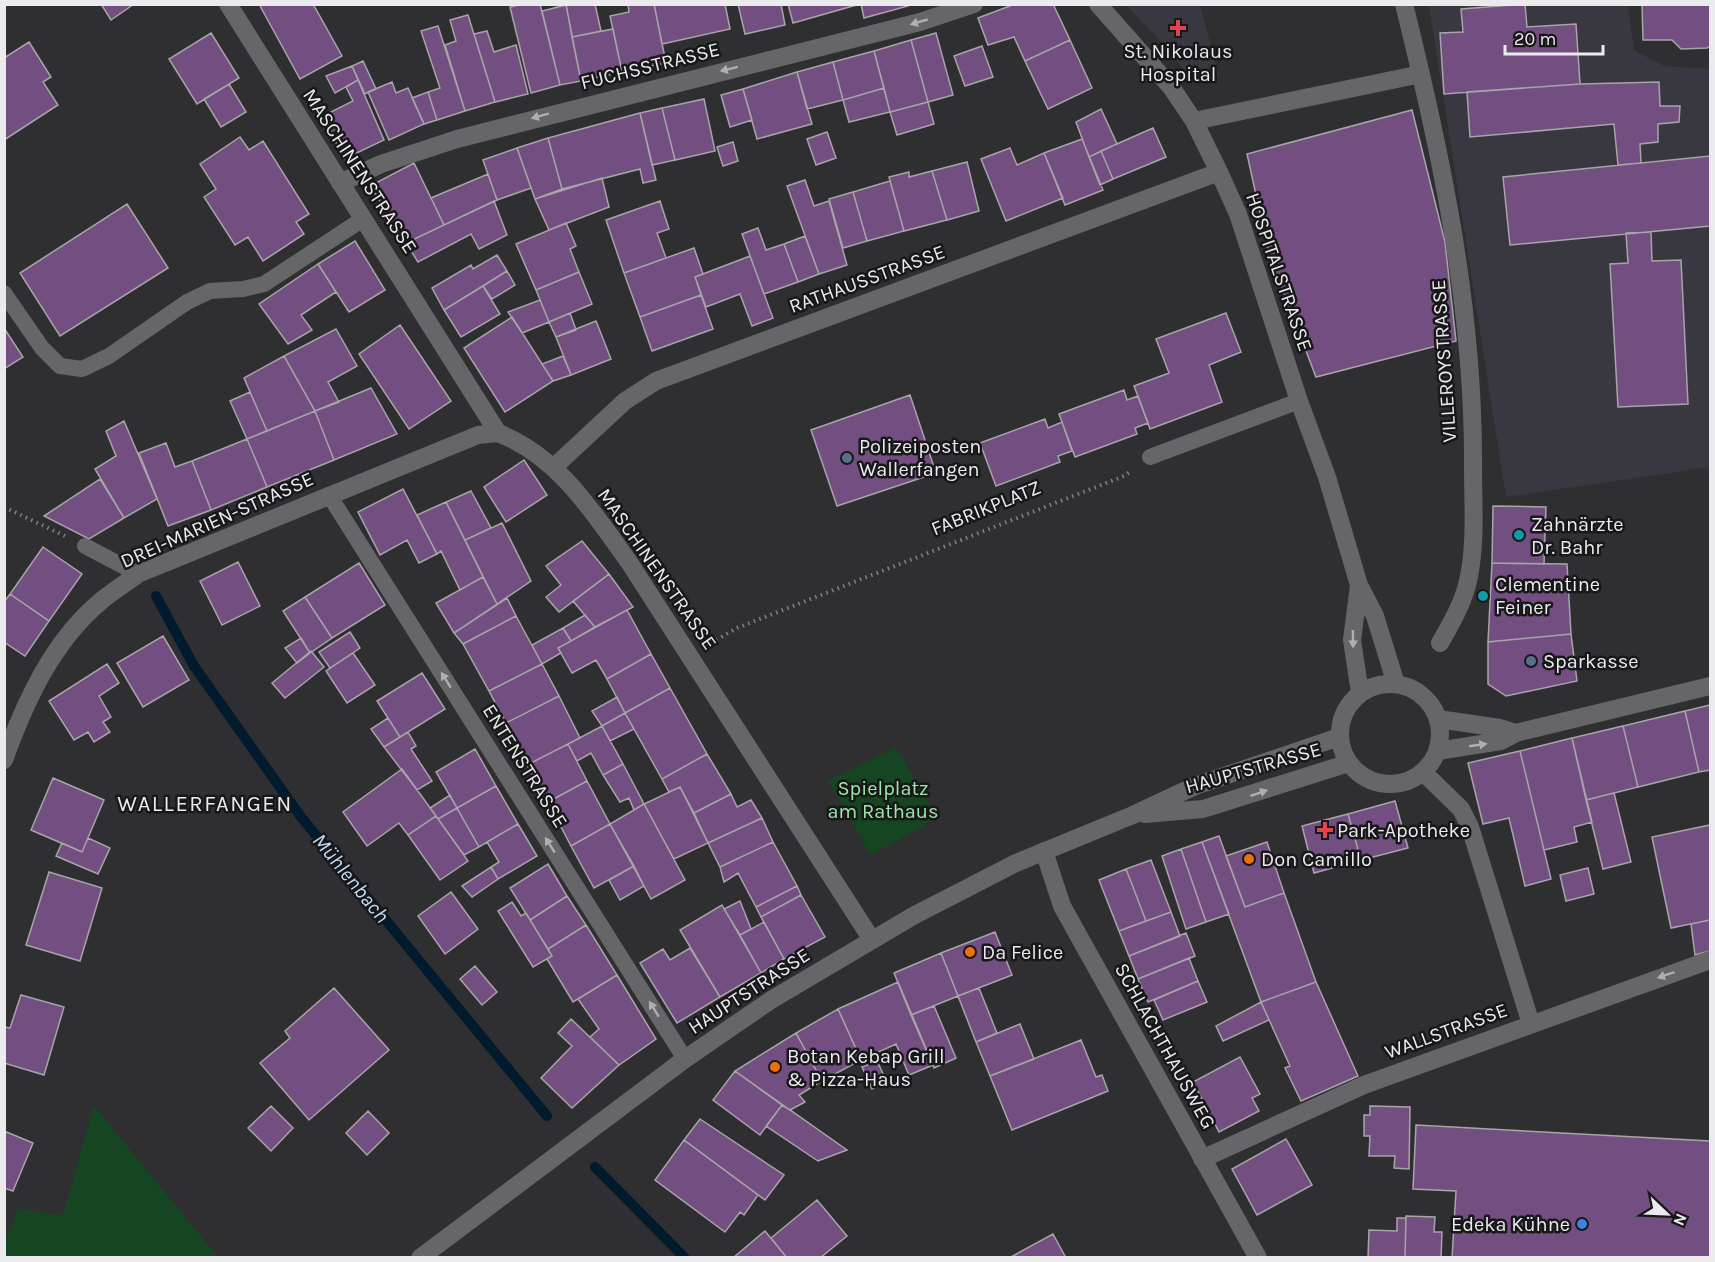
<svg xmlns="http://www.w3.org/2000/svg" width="1715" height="1262" font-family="Karla,sans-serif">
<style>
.built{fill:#393840}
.green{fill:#154621}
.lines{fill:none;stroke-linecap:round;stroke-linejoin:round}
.stream{stroke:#001a2e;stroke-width:10}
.building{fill:#724e81;stroke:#a7a5a8;stroke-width:1.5}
.path{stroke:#828285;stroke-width:4;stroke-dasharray:1.5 4.5;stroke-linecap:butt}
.lane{stroke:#666669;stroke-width:16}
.street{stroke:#666669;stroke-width:18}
.secondary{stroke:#666669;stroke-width:18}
.oneway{fill:#afafb2}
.health-dot{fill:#e0444e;stroke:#181719;stroke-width:2}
.service-dot{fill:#5c6f8a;stroke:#181719;stroke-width:2}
.culture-dot{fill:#0f9aa8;stroke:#181719;stroke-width:2}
.food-dot{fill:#e8710a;stroke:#181719;stroke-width:2}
.shop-dot{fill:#3f7fe0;stroke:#181719;stroke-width:2}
.labels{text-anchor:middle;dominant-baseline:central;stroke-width:5;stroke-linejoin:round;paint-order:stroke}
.poi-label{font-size:20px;fill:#ebebed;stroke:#181719;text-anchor:start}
.street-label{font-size:20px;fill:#ebebed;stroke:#181719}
.park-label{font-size:20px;fill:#9ae9a7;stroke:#181719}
.water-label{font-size:21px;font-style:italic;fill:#beddf6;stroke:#181719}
.quarter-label{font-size:22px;letter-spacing:1.5px;fill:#ebebed;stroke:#181719}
</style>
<rect width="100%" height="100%" fill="#2f2f32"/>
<path class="built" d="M1126 5H1200L1219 76 1192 81 1167 48Z
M1429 5H1628L1634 50 1664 66 1710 69V467L1506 497Z"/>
<path class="green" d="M896 747 937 818 871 855 828 781Z
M94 1106 218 1257H5V1243L18 1209 63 1215Z"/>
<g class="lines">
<path class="stream" d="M156 596 194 666 301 817 547 1116
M595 1167 685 1258"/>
</g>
<path class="building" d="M101 4H134L111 20Z
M259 4H313L342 56 300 79Z
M523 4H540L560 85 531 93 510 7Z
M582 4H595L601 31 572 37 566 4Z
M654 4H725L730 29 662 44Z
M654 4 666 63 622 72 610 16 629 12 628 5Z
M738 4H781L785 25 745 34Z
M788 4H860L793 23Z
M861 4H908V6L864 18Z
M1015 4H1053L1070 40 1025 61 1014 37 988 45 978 18Z
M1525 4 1527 27 1576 24 1580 84 1444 94 1440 33 1463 32 1461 9Z
M1642 4H1710V46L1707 48 1681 49 1672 40H1643Z
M566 5 581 81 560 85 542 11Z
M468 15 495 102 465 111 445 45 456 41 450 20Z
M438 26 465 111 437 120 428 92 440 88 421 31Z
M613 29 622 72 581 81 572 37Z
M487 31 494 52 516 45 528 94 495 102 474 34Z
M211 33 239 78 197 104 169 59Z
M936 33 953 95 928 102 911 40Z
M911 40 928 102 890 112 874 51Z
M1070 40 1092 88 1048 109 1025 61Z
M29 42 51 77 43 82 58 105 4 140V58Z
M982 46 993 77 965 86 954 56Z
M874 51 884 88 843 100 833 62Z
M363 61 376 89 365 94 352 66Z
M833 62 843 100 807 109 797 72Z
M352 66 358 80 335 93 326 76Z
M797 72 812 124 757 139 743 89Z
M358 80 384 140 344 159 323 116 353 101 346 87Z
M392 82 396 93 408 88 424 124 389 140 368 92Z
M1659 82 1660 106H1680L1679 122 1658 124V142L1640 144 1641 163 1618 165 1614 124 1470 137 1467 92 1580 84Z
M229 84 246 112 221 127 204 99Z
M884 88 890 112 849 122 843 100Z
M743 89 752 120 730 127 721 95Z
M428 92 437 120 424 124 412 98Z
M704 99 715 151 675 160 662 108Z
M928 102 934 124 897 135 890 112Z
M662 108 675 160 652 165 640 113Z
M1101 109 1117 144 1089 157 1076 122Z
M1412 110 1445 242 1456 341 1316 377 1269 254 1247 154Z
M640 113 656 180 643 183 640 169 562 189 548 138Z
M1153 128 1166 157 1113 179 1101 151Z
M827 132 836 158 816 165 807 139Z
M240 137 249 150 263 141 309 214 296 222 304 234 263 261 248 237 235 245 204 197 216 189 200 164Z
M548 138 562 189 535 199 517 148Z
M1082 139 1103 190 1065 205 1044 153Z
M733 142 738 161 723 166 717 147Z
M517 148 531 188 497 200 483 160Z
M1010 148 1017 165 1044 153 1063 198 1006 221 981 159Z
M1101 151 1113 179 1100 185 1089 157Z
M1710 156V226L1510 245 1503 177Z
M967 162 979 211 947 220 932 171Z
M414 163 444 225 406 243 370 186Z
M932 171 947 220 904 231 889 177 909 172V177Z
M488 174 497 200 444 225 431 198Z
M602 178 609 207 549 230 535 199Z
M805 180 814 206 829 201 847 265 819 274 787 186Z
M890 181 904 231 867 241 853 192Z
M853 192 867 241 843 248 829 199Z
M494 201 507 235 479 249 471 234 418 262 406 243Z
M660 201 669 229 657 233 666 258 624 273 606 220Z
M127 204 168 268 60 336 20 273Z
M566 223 576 246 570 249 579 272 536 290 516 244Z
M758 228 766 250 784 244 798 282 764 294 742 234Z
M1651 232 1652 261 1681 260 1688 404 1618 407 1610 264 1628 263 1626 233Z
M805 236 819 274 798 282 784 244Z
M355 241 385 290 349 312 318 264Z
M694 248 703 274 695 277 701 295 640 317 624 273Z
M497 255 507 271 444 310 432 288 471 265 473 269Z
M750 256 773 318 752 326 740 294 706 307 695 277Z
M318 264 336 292 301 315 312 330 288 344 259 304Z
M507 271 515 285 492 299 483 286Z
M579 272 592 304 549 322 536 290Z
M483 286 500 314 461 337 444 310Z
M701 295 713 329 652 351 640 317Z
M540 300 549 322 522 333 508 312Z
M570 313 576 330 556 337 549 322Z
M1226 313 1241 352 1209 365 1222 402 1150 429 1134 386 1169 373 1156 339Z
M512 317 553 381 505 412 464 348Z
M596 321 611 359 571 375 556 337Z
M400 325 451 401 409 429 359 354Z
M4 328 23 357 4 369Z
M336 329 357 366 328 382 339 402 315 411 284 356Z
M284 356 315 411 267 431 244 378Z
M563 356 571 375 553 381 542 364Z
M371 388 397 434 334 460 315 411Z
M1124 390 1127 400 1138 396 1148 423 1135 428 1137 434 1075 457 1059 414Z
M250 392 267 431 247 439 230 401Z
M910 395 936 473 837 506 811 430Z
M315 411 334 460 267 487 247 439Z
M1045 419 1048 428 1062 422 1072 451 1058 456 1060 462 996 486 980 443Z
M124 421 157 499 124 518 95 469 116 456 106 431Z
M247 439 267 487 211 510 192 461Z
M166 443 175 467 192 461 211 510 168 526 139 453Z
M524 460 547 495 506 522 484 487Z
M100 479 124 518 89 539 44 516Z
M403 489 437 554 419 563 407 540 380 555 358 512Z
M471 491 491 528 465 540 446 502Z
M446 502 483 577 460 590 441 551 437 554 417 515Z
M1493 506 1546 507 1544 564 1492 563Z
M502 523 531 581 497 604 465 540Z
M582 541 609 574 559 612 546 597 561 585 546 566Z
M43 547 82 574 49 621 10 594Z
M238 562 260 606 222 625 200 581Z
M359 563 385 605 332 638 305 597Z
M1492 563 1567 564 1571 634 1488 642Z
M609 574 633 607 595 627 573 601Z
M483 577 497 604 454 633 436 603Z
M10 594 49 621 25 656 4 642V602Z
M305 597 332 638 310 653 283 611Z
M507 598 516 616 463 644 454 633Z
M627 610 651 654 607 679 596 660 572 673 558 648Z
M585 615 595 627 571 641 563 628Z
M516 616 542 664 489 691 463 644Z
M563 628 571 641 558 648 561 653 542 664 532 645Z
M350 632 360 648 330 668 319 652Z
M1571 634 1577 681 1506 696 1488 684V642Z
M163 636 189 680 143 707 117 663Z
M301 638 310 653 297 663 285 648Z
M311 651 324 667 285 698 272 683Z
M353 653 375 685 347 703 326 671Z
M651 654 670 688 625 713 607 679Z
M107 664 119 683 99 696 111 717 103 722 110 732 94 742 88 732 74 740 49 701Z
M542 664 559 696 506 723 489 691Z
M422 673 445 709 400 737 377 701Z
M670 688 707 754 662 779 625 713Z
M559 696 580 738 527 765 506 723Z
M617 697 625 713 602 726 592 711Z
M1710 705V770L1699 772 1685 711Z
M1685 711 1699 772 1638 787 1623 726Z
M625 713 634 729 610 741 602 726Z
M388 718 400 737 384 747 371 729Z
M602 726 623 764 603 775 591 753 577 761 568 744Z
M1623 726 1638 787 1586 800 1572 738Z
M408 732 416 746 411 749 432 781 417 790 384 747Z
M1572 738 1592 822 1574 827 1577 842 1544 850 1520 751Z
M568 744 587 781 548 802 527 765Z
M475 749 496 786 457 808 436 772Z
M1520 751 1551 879 1525 886 1509 818 1483 824 1468 763Z
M707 754 731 794 694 813 680 787 669 792 662 779Z
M623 764 644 804 634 810 629 798 620 802 603 775Z
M402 769 436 816 408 835 399 823 367 846 343 812Z
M53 778 104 800 82 852 31 830Z
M587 781 610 824 571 846 548 802Z
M496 786 518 824 479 847 457 808Z
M680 787 708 843 674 859 644 804Z
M1614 793 1631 862 1603 869 1586 800Z
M731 794 737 807 751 800 762 818 708 843 694 813Z
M450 795 457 808 438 819 430 808Z
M1395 801 1408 848 1361 860 1348 814Z
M644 804 685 880 651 899 610 824Z
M457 808 479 847 464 855 438 819Z
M1348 814 1361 860 1314 873 1302 826Z
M436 816 468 861 440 880 408 835Z
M762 818 773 842 720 867 708 843Z
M518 824 537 856 498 879 491 867 499 862 487 842Z
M610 824 634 866 594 888 571 846Z
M1710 825V920L1671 928 1652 837Z
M1219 836 1245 907 1284 893 1316 982 1261 1002 1202 842Z
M88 838 110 848 98 874 56 856 62 843 82 852Z
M773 842 797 886 756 907 738 873 724 882 720 867Z
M1202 842 1229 914 1206 922 1181 849Z
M1267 842 1284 893 1245 907 1226 856Z
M1181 849 1206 922 1186 929 1162 856Z
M1151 860 1171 912 1146 921 1126 869Z
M548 864 567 896 530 920 510 888Z
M634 866 644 886 620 900 609 880Z
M491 867 498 879 472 897 462 886Z
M1588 868 1594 894 1566 901 1560 875Z
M1126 869 1146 921 1119 931 1099 880Z
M49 872 102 888 80 961 26 945Z
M797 886 801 895 761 917 756 907Z
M451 892 478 929 445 954 418 916Z
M801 895 825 937 784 959 761 917Z
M567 896 586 925 548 949 530 920Z
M740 901 751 929 740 935 724 909Z
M512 902 521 916 526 913 552 956 533 967 498 911Z
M722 905 761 973 720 997 680 930Z
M1171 912 1180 936 1129 956 1119 931Z
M1710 920V951L1695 955 1691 924Z
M764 922 784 959 761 973 740 935Z
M586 925 617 975 573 1002 547 959 552 956 548 949Z
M995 932 1012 975 958 996 941 953Z
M1186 933 1195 956 1138 979 1129 956Z
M690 948 720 997 677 1023 640 963 663 949 670 960Z
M941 953 958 996 911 1015 894 973Z
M1189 958 1198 981 1148 1002 1138 979Z
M475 966 497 992 482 1005 460 979Z
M617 975 656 1039 619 1065 590 1037 599 1029 578 999Z
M1198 981 1207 1002 1163 1020 1154 1000Z
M898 982 933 1065 909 1075 896 1044 861 1060 838 1009Z
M1316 982 1358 1076 1301 1101 1285 1068 1290 1066 1261 1002Z
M334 988 389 1050 309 1120 260 1063 290 1038 285 1031Z
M979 988 997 1033 976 1042 958 996Z
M21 995 64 1007 44 1075 4 1063V1027L10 1028Z
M1261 1002 1269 1020 1223 1041 1216 1026Z
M934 1006 956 1058 934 1068 911 1015Z
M838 1009 861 1060 822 1081 796 1033Z
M571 1019 619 1065 572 1108 541 1078 572 1046 558 1033Z
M1020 1024 1034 1059 990 1076 976 1042Z
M796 1033 822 1081 799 1095 805 1102 790 1110 735 1071Z
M1081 1040 1096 1077 1102 1075 1108 1091 1012 1130 990 1076Z
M1240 1057 1260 1094 1252 1098 1259 1111 1219 1132 1193 1082Z
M877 1061 887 1082 872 1089 862 1067Z
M735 1071 782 1105 760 1135 713 1100Z
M782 1105 790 1110 847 1150 818 1161 766 1126Z
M271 1106 293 1128 271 1151 248 1128Z
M1370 1106 1410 1107 1409 1169 1394 1168 1395 1156H1369L1370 1136H1364V1115H1370Z
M368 1111 389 1133 367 1155 346 1133Z
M700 1119 784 1175 765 1200 684 1140Z
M1416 1125 1710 1141V1258H1452L1456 1191 1413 1189Z
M4 1131 33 1143 13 1191 4 1188Z
M1286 1139 1312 1185 1257 1215 1232 1169Z
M684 1140 758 1195 744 1215 740 1212 725 1232 655 1180Z
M817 1200 847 1236 820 1258H787L771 1238Z
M1406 1216 1435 1217 1434 1232H1442L1441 1258H1405Z
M1397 1218H1406L1405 1258H1368L1369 1230 1397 1231Z
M765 1231 787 1258H733Z
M1053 1234 1066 1258H1009Z"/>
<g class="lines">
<path class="path" d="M4 507 65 536
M711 643 737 628 1124 476 1131 471"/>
<path class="lane" d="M4 293 42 348 60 366 82 369 109 356 187 302 210 291 243 289 264 284 363 219
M1150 457 1299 401
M329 495 685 1059
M85 546 138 574"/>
<path class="street" d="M228 4 498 433C558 456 593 512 629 562L872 940
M1098 4 1171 87 1194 121 1219 172 1238 214 1299 401 1327 477 1359 585 1375 616 1396 684
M1404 4C1442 157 1474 309 1473 467 1473 503 1476 541 1469 576 1465 600 1452 622 1440 643
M1194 121 1421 74
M340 183 381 164 457 139 920 22 974 4
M554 467 625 401 656 381 1219 172
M1359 585 1352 640 1360 693
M4 760C25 702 52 642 101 601 113 591 126 583 138 574L478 435 498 433
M1423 772 1461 809 1470 827 1531 1024
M1044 851 1062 906 1258 1258
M1202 1159 1364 1085 1710 960"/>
<path class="secondary" d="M1340 734a50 50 0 1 1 100 0a50 50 0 1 1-100 0Z
M1438 719 1500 728 1516 733
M1437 751 1501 741 1516 733 1710 686
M1145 814 1203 809 1349 763
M420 1258 685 1059 771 1000 913 916 1016 863 1133 815 1195 786 1339 737"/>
</g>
<defs><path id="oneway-solid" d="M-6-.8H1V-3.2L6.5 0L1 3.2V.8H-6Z" transform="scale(1.5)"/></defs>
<g class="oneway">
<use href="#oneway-solid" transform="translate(919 22) rotate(164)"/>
<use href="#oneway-solid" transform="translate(729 69) rotate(166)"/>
<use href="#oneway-solid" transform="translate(540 116) rotate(165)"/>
<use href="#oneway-solid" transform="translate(1353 639) rotate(89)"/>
<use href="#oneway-solid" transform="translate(446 680) rotate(-122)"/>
<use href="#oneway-solid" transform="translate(1478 745) rotate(-8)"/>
<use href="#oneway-solid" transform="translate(1259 793) rotate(-19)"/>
<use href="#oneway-solid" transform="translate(550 845) rotate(-122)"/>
<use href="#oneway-solid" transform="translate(1666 975) rotate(161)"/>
<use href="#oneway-solid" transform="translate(654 1009) rotate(-122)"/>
</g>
<g class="health-dot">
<path d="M1175 19h6v6h6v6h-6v6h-6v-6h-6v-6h6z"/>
<path d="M1322 821h6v6h6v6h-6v6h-6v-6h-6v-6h6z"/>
</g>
<g class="service-dot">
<circle cx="847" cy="458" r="6"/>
<circle cx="1531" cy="661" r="6"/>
</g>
<g class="culture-dot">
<circle cx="1519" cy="535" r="6"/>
<circle cx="1483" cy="596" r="6"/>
</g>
<g class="food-dot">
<circle cx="1249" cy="859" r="6"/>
<circle cx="970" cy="952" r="6"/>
<circle cx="775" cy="1067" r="6"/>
</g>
<circle class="shop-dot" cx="1582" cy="1224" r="6"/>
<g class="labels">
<g class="poi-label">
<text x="1178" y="51" text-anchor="middle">St. Nikolaus<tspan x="1178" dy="23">Hospital</tspan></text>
<text x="859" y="446">Polizeiposten<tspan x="859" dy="23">Wallerfangen</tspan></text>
<text x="1531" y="524">Zahnärzte<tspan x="1531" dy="23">Dr. Bahr</tspan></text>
<text x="1495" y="584">Clementine<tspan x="1495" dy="23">Feiner</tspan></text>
<text x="1543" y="661">Sparkasse</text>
<text x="1337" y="830">Park-Apotheke</text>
<text x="1261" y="859">Don Camillo</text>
<text x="982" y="952">Da Felice</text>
<text x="787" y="1056">Botan Kebap Grill<tspan x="787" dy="23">&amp; Pizza-Haus</tspan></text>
<text x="1570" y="1224" text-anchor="end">Edeka Kühne</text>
</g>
<g class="street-label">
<text transform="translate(650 66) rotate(-14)">FUCHSSTRASSE</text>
<text transform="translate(360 171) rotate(57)">MASCHINENSTRASSE</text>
<text transform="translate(1279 272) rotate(71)">HOSPITALSTRASSE</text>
<text transform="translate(867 279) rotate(-20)">RATHAUSSTRASSE</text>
<text transform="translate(1444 361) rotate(-94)">VILLEROYSTRASSE</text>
<text transform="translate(986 508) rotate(-22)">FABRIKPLATZ</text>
<text transform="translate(217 520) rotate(-24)">DREI-MARIEN-STRASSE</text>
<text transform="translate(657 569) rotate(55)">MASCHINENSTRASSE</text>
<text transform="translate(525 766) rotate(58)">ENTENSTRASSE</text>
<text transform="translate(1253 768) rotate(-16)">HAUPTSTRASSE</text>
<text transform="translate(749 991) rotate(-33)">HAUPTSTRASSE</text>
<text transform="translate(1446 1031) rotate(-20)">WALLSTRASSE</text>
<text transform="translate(1165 1046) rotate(61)">SCHLACHTHAUSWEG</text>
</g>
<g class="park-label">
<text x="883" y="788">Spielplatz<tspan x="883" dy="23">am Rathaus</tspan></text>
</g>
<g class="water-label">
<text transform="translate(351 878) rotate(51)">Mühlenbach</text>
</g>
<g class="quarter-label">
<text x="205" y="804">WALLERFANGEN</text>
</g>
</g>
<rect width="1715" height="1262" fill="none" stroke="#ebebed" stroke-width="12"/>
<g transform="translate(1667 1214) rotate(113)" stroke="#181719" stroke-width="4.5" paint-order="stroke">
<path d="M0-4.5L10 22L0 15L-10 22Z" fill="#ebebed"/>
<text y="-9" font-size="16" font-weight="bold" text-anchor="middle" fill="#ebebed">N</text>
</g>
<path d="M1505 45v9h98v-9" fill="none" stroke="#ebebed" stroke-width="3"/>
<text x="1514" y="45" font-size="18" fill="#ebebed" stroke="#181719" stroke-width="4.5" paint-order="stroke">20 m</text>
</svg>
